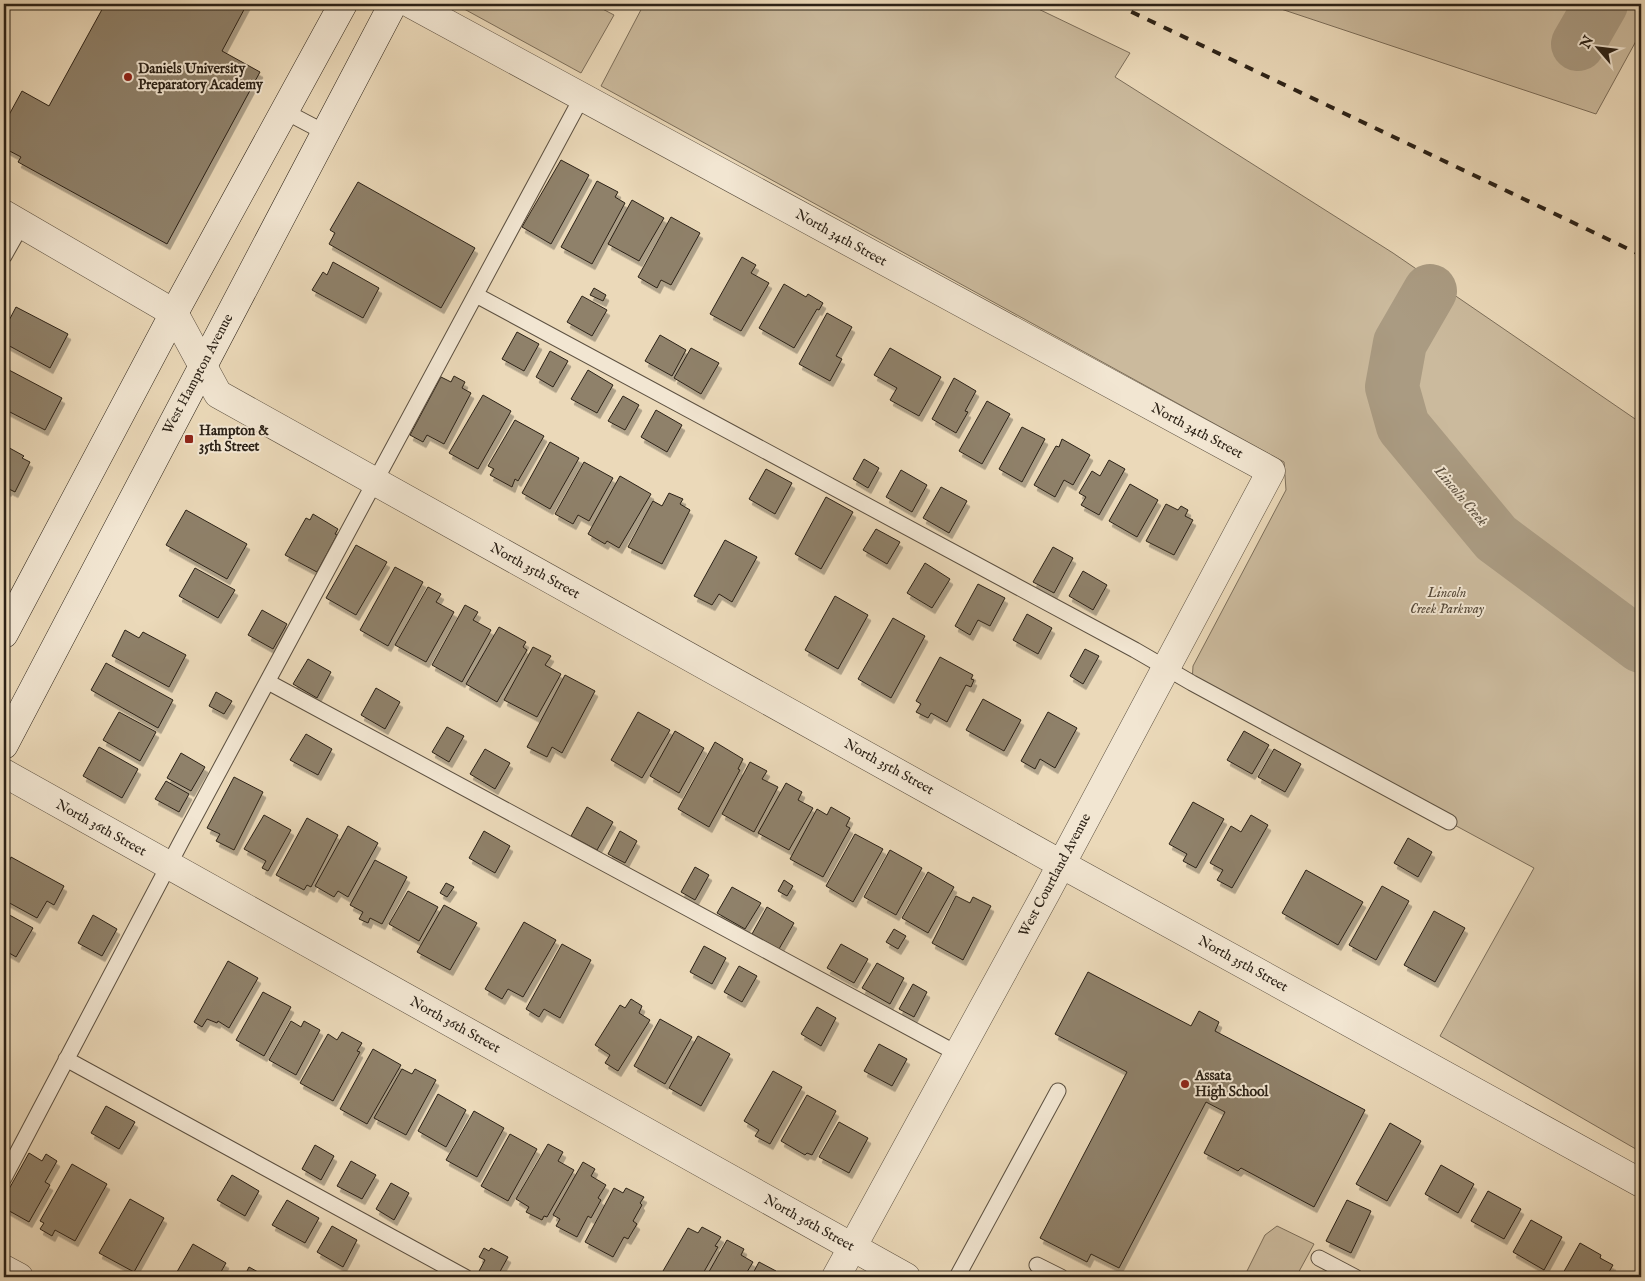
<svg xmlns="http://www.w3.org/2000/svg" width="1645" height="1281" font-family="'IM FELL English',serif">
<style>
.green{fill:#cbba9d;stroke:#7c6e5a}
.lines{fill:none;stroke-linecap:round;stroke-linejoin:round}
.river{stroke:#aa9b82;stroke-width:54}
.building{fill:#8f816b;stroke:#2c2217;filter:url(#shadow)}
.lane-casing{stroke:#5c5040;stroke-width:17}
.street-casing{stroke:#5c5040;stroke-width:29}
.secondary-casing{stroke:#2c2217;stroke-width:29}
.lane{stroke:#f2e6d2;stroke-width:15}
.street{stroke:#f2e6d2;stroke-width:28}
.secondary{stroke:#f2e6d2;stroke-width:28}
.rail{stroke:#2c2217;stroke-width:4;stroke-dasharray:9 9;stroke-linecap:butt}
.poi-dot{fill:#8f2418;stroke:#f2e6d2;stroke-width:2}
.labels{text-anchor:middle;dominant-baseline:central;stroke-width:4;stroke-linejoin:round;paint-order:stroke}
.poi-label{font-size:14px;font-weight:bold;fill:#2c2217;stroke:#f2e6d2;text-anchor:start}
.street-label{font-size:14px;fill:#2c2217;stroke:#f2e6d2}
.park-label{font-size:14px;font-style:italic;fill:#544838;stroke:#f2e6d2}
.water-label{font-size:15px;font-style:italic;fill:#584c3c;stroke:#f2e6d2}
</style>
<defs>
<filter id="shadow"><feDropShadow dx="3" dy="5.5" stdDeviation="0" flood-color="#0004"/></filter>
</defs>
<rect width="100%" height="100%" fill="#ebd9b9"/>
<filter id="stains"><feTurbulence type="fractalNoise" baseFrequency=".004" numOctaves="4"/><feColorMatrix values="0 0 0 0 .2 0 0 0 0 .09 0 0 0 0 .02 0 0 0 .5 -.17"/></filter>
<radialGradient id="worn" r=".72"><stop offset=".6" stop-color="#630" stop-opacity="0"/><stop offset="1" stop-color="#630" stop-opacity=".3"/></radialGradient>
<path class="green" d="M455 4H593L614 15 581 73Z
M644 4H1028L1130 53 1115 77 1393 253 1641 423V1152L1440 1036 1534 868 1192 683 1193 666 1286 490 1284 462 601 86Z
M1266 4H1641V32L1596 114Z
M1277 1226 1314 1244 1296 1277H1244L1265 1235Z"/>
<g class="lines">
<path class="river" d="M1578 44 1601 4
M1430 291 1400 343 1392 387 1403 426 1496 538 1641 646"/>
</g>
<path class="building" d="M105 4H247L222 51 260 72 167 244 18 162 21 157 4 148V124L22 91 49 106Z
M561 160 589 175 551 244 522 227Z
M597 181 618 192 615 197 625 203 592 264 561 247Z
M358 182 475 248 441 308 329 244 335 233 330 230Z
M632 200 664 218 639 261 608 244Z
M671 217 700 233 671 285 661 280 657 288 638 277Z
M742 257 756 265 751 273 769 283 741 331 710 314Z
M333 262 379 288 363 318 312 290 323 272 327 275Z
M784 284 806 297 808 294 823 303 819 310 817 309 794 348 759 328Z
M594 288 606 295 603 301 590 295Z
M582 296 607 310 592 336 567 322Z
M16 307 68 334 50 368 4 343V330Z
M827 313 852 327 836 356 842 359 830 381 799 364Z
M517 332 539 344 524 371 502 359Z
M660 335 686 350 672 376 645 361Z
M691 348 719 363 701 394 674 378Z
M890 348 941 377 919 416 890 400 897 388 874 375Z
M550 351 568 361 553 387 536 377Z
M9 370 62 398 45 430 4 409V380Z
M588 370 613 385 597 413 571 399Z
M454 376 465 382 462 388 471 393 444 444 427 435 423 442 410 435 441 377 451 382Z
M954 378 976 391 965 411 968 412 956 433 932 419Z
M483 395 511 411 478 469 449 453Z
M623 396 639 405 625 430 608 421Z
M987 401 1010 414 982 464 959 451Z
M656 410 682 425 667 452 641 437Z
M515 420 544 436 518 481 515 479 512 487 490 475 494 469 488 466Z
M1022 427 1045 439 1022 482 999 469Z
M1062 439 1090 455 1073 485 1064 480 1055 497 1034 485 1056 446 1059 447Z
M550 442 579 458 550 509 522 493Z
M4 445 24 456 22 458 30 462 15 492 9 489 8 491 4 489Z
M864 459 879 468 868 488 853 479Z
M1109 460 1125 469 1099 515 1081 505 1086 497 1079 493 1092 471 1100 476Z
M584 462 613 478 589 521 578 515 573 524 555 514Z
M766 469 792 483 775 514 749 499Z
M901 470 927 485 912 512 886 497Z
M620 476 651 494 619 548 607 541 605 544 588 534Z
M1130 484 1158 500 1137 537 1109 521Z
M941 487 967 501 949 533 923 518Z
M669 493 683 499 680 504 690 510 662 564 628 547 653 501 662 506Z
M826 497 853 512 821 569 795 554Z
M1166 504 1178 510 1181 506 1188 510 1185 516 1193 520 1174 555 1146 541Z
M186 510 247 544 227 579 166 545Z
M313 514 338 529 335 534 337 535 317 572 285 555 306 518 310 520Z
M876 529 900 542 887 564 863 550Z
M725 540 757 557 732 602 719 594 712 605 694 596Z
M356 545 387 562 356 615 326 598Z
M1053 547 1073 558 1054 593 1033 582Z
M925 563 950 579 932 608 907 593Z
M395 567 423 582 388 646 360 630Z
M195 568 235 590 218 618 179 596Z
M1083 571 1107 585 1093 610 1069 596Z
M978 584 1005 598 990 626 978 620 970 635 955 626Z
M428 587 441 594 436 602 454 612 426 662 395 645Z
M835 596 868 615 838 669 805 650Z
M465 605 478 612 473 620 491 630 462 682 432 665Z
M262 610 287 624 273 649 248 635Z
M1027 614 1052 628 1038 654 1013 640Z
M893 618 925 636 891 698 858 679Z
M499 627 526 642 523 647 527 650 497 702 466 684Z
M125 630 139 638 143 632 186 655 169 687 112 656Z
M533 647 551 656 545 665 561 674 537 717 504 700Z
M1085 649 1099 656 1083 684 1070 676Z
M940 657 973 675 971 679 974 680 971 687 966 685 947 722 931 713 928 718 916 712 921 704 916 701Z
M308 659 331 672 317 698 293 684Z
M106 663 173 700 158 728 91 690Z
M565 675 595 691 562 753 552 747 547 757 527 747Z
M376 688 400 702 385 729 361 715Z
M216 692 232 701 224 714 209 706Z
M983 699 1021 720 1004 751 966 730Z
M119 712 156 732 140 761 103 740Z
M638 712 670 730 642 778 611 760Z
M1048 712 1077 728 1055 768 1040 759 1035 769 1021 761Z
M447 727 464 736 449 762 432 752Z
M675 731 704 748 679 793 650 776Z
M1244 731 1269 745 1252 774 1227 760Z
M306 734 332 749 318 775 290 760Z
M715 742 743 759 738 769 740 770 709 827 678 809Z
M99 747 138 769 122 798 83 776Z
M485 749 510 763 495 789 470 774Z
M1274 749 1301 764 1285 792 1258 777Z
M181 753 205 767 191 791 167 778Z
M750 762 767 771 762 779 778 787 754 832 722 814Z
M234 777 263 792 234 850 216 841 220 834 207 828Z
M166 781 189 794 179 812 155 799Z
M786 783 802 792 798 800 813 808 789 850 758 833Z
M1193 802 1224 819 1196 868 1183 861 1187 854 1169 844Z
M587 807 613 822 597 850 571 836Z
M831 807 850 818 846 826 850 828 823 877 790 859 817 809 827 815Z
M264 815 291 830 268 871 262 868 266 861 244 849Z
M1251 815 1268 825 1232 888 1217 880 1223 870 1210 863 1231 826 1241 832Z
M307 818 338 835 311 887 307 885 304 890 276 875Z
M348 826 378 843 348 897 338 891 334 897 315 886Z
M484 831 510 846 495 873 469 858Z
M620 831 637 841 625 863 608 854Z
M855 834 883 849 853 902 826 886Z
M1408 838 1432 852 1418 877 1394 863Z
M890 850 922 868 896 915 864 897Z
M11 857 64 886 54 905 47 901 37 918 4 900V859L9 862Z
M375 860 407 877 382 924 370 918 368 923 359 919 363 912 350 905Z
M695 867 709 875 695 900 681 892Z
M1306 870 1363 902 1338 945 1282 913Z
M928 872 954 887 928 933 902 918Z
M784 880 793 886 787 896 778 891Z
M446 883 454 887 447 897 440 893Z
M1382 886 1409 901 1376 960 1349 945Z
M732 887 761 903 745 929 717 913Z
M408 891 438 907 419 941 389 924Z
M956 896 970 903 973 897 991 906 963 960 932 943Z
M444 905 477 923 450 970 417 952Z
M767 907 794 923 779 949 752 934Z
M1434 911 1465 928 1435 982 1404 965Z
M4 912 33 928 16 957 4 950Z
M93 915 117 929 102 956 78 943Z
M524 922 556 940 523 997 508 989 502 999 485 989Z
M894 929 906 936 898 949 886 942Z
M562 944 591 960 560 1018 544 1009 539 1017 526 1009Z
M841 944 868 959 854 983 827 968Z
M704 946 726 958 712 984 690 972Z
M228 961 258 978 229 1028 218 1021 217 1023 207 1019 202 1027 194 1022Z
M877 963 904 978 890 1004 862 988Z
M739 966 757 976 742 1002 724 992Z
M1088 972 1191 1026 1199 1011 1219 1022 1215 1031 1365 1110 1314 1207 1241 1168 1238 1171 1204 1153 1225 1112 1206 1102 1119 1268 1091 1254 1087 1262 1040 1238 1127 1072 1055 1034Z
M913 984 927 992 914 1017 899 1009Z
M263 992 291 1007 264 1056 236 1040Z
M631 999 642 1006 639 1013 650 1020 618 1071 605 1063 610 1055 595 1045 620 1005 625 1008Z
M817 1007 836 1018 821 1046 801 1034Z
M660 1019 692 1037 665 1084 634 1066Z
M291 1021 301 1027 304 1021 320 1030 296 1075 269 1060Z
M342 1032 362 1043 357 1051 360 1052 333 1101 300 1083 328 1034 337 1040Z
M698 1036 730 1054 701 1106 669 1088Z
M879 1044 907 1059 892 1086 864 1071Z
M373 1049 401 1065 367 1124 340 1109Z
M402 1069 412 1074 415 1069 436 1080 406 1135 374 1118Z
M773 1071 802 1087 770 1144 755 1136 759 1130 744 1121Z
M438 1094 466 1110 446 1147 418 1131Z
M807 1095 836 1111 812 1155 807 1153 805 1155 781 1141Z
M106 1106 135 1122 119 1149 91 1133Z
M474 1111 504 1128 477 1177 446 1160Z
M839 1122 868 1138 849 1173 819 1157Z
M1390 1123 1421 1141 1387 1201 1356 1184Z
M510 1134 537 1149 508 1201 481 1186Z
M548 1144 563 1152 558 1161 574 1170 547 1217 544 1216 542 1220 526 1212 529 1207 516 1199Z
M315 1145 334 1156 321 1180 302 1169Z
M29 1153 42 1161 46 1154 57 1161 45 1182 50 1185 29 1222 4 1208V1198Z
M351 1161 376 1175 362 1199 337 1186Z
M583 1162 595 1169 591 1176 606 1185 598 1198 601 1200 591 1218 588 1216 577 1237 556 1226 560 1219 553 1215Z
M72 1164 107 1184 75 1241 55 1230 52 1236 40 1229 44 1223 40 1221Z
M1441 1165 1474 1184 1458 1213 1425 1194Z
M232 1175 259 1191 245 1216 217 1200Z
M391 1183 409 1193 394 1220 376 1209Z
M614 1188 623 1193 626 1188 644 1197 640 1203 642 1205 633 1221 637 1224 628 1239 624 1237 613 1257 585 1242Z
M1488 1191 1521 1209 1504 1239 1471 1221Z
M130 1199 164 1218 134 1272 99 1253Z
M287 1200 319 1218 305 1243 272 1225Z
M1347 1200 1371 1211 1351 1253 1326 1241Z
M1531 1220 1562 1237 1544 1270 1513 1252Z
M332 1226 357 1240 343 1267 317 1252Z
M702 1227 721 1237 715 1246 718 1247 701 1277H675L663 1271 688 1228 698 1233Z
M727 1240 744 1249 741 1255 753 1262 744 1277H706Z
M1580 1243 1601 1255 1600 1258 1613 1265 1606 1277H1566L1562 1275Z
M193 1244 226 1263 218 1277H174Z
M484 1248 489 1251 491 1248 508 1257 497 1277H485L478 1273 485 1260 479 1257Z
M759 1262 776 1271 773 1277H751Z
M1639 1266 1641 1268V1277H1633Z
M249 1267 267 1277H244Z"/>
<g class="lines">
<g class="lane-casing">
<path id="lane" d="M284 111 324 132
M4 256 22 224
M476 295 1135 650 1192 683 1449 822
M268 682 958 1054
M66 1059 465 1277
M4 1178 182 840 582 97
M1319 1258 1355 1277
M1037 1265 1061 1277
M957 1277 1058 1091"/>
</g>
<g class="street-casing">
<path id="street" d="M411 4 1271 471 1046 893 836 1277
M4 214 174 313 218 394 1061 864 1641 1183
M4 773 906 1277
M4 1269 19 1277"/>
</g>
<g class="secondary-casing">
<path id="secondary" d="M4 634 174 313 343 4
M4 745 393 4"/>
</g>
<use href="#lane" class="lane"/>
<use href="#street" class="street"/>
<use href="#secondary" class="secondary"/>
<path class="rail" d="M1115 4 1641 255"/>
</g>
<g class="poi-dot">
<circle cx="128" cy="77" r="5"/>
<rect x="184" y="434" width="10" height="10" rx="2.5"/>
<circle cx="1185" cy="1084" r="5"/>
</g>
<g class="labels">
<g class="poi-label">
<text x="138" y="69">Daniels University<tspan x="138" dy="16">Preparatory Academy</tspan></text>
<text x="199" y="431">Hampton &amp;<tspan x="199" dy="16">35th Street</tspan></text>
<text x="1195" y="1076">Assata<tspan x="1195" dy="16">High School</tspan></text>
</g>
<g class="street-label">
<text transform="translate(841 238) rotate(29)">North 34th Street</text>
<text transform="translate(198 374) rotate(-62)">West Hampton Avenue</text>
<text transform="translate(1197 431) rotate(28)">North 34th Street</text>
<text transform="translate(535 571) rotate(29)">North 35th Street</text>
<text transform="translate(889 767) rotate(29)">North 35th Street</text>
<text transform="translate(101 828) rotate(29)">North 36th Street</text>
<text transform="translate(1055 875) rotate(-62)">West Courtland Avenue</text>
<text transform="translate(1243 964) rotate(29)">North 35th Street</text>
<text transform="translate(455 1025) rotate(29)">North 36th Street</text>
<text transform="translate(809 1223) rotate(29)">North 36th Street</text>
</g>
<g class="park-label">
<text x="1447" y="593">Lincoln<tspan x="1447" dy="16">Creek Parkway</tspan></text>
</g>
<g class="water-label">
<text transform="translate(1461 496) rotate(50)">Lincoln Creek</text>
</g>
</g>
<rect width="1645" height="1281" fill="none" stroke="#ebd9b9" stroke-width="20"/>
<rect x="5" y="5" width="1635" height="1271" fill="none" stroke="#2c2217" stroke-width="2.5"/>
<rect x="10" y="10" width="1625" height="1261" fill="none" stroke="#2c2217"/>
<g transform="translate(1598 48) rotate(298)" stroke="#f2e6d2" stroke-width="4" paint-order="stroke">
<path d="M0-4L9 19L0 12L-9 19Z" fill="#2c2217"/>
<text y="-8" font-size="14" font-weight="bold" text-anchor="middle" fill="#2c2217">N</text>
</g>
<rect width="100%" height="100%" filter="url(#stains)"/>
<rect width="100%" height="100%" fill="url(#worn)"/>
</svg>
